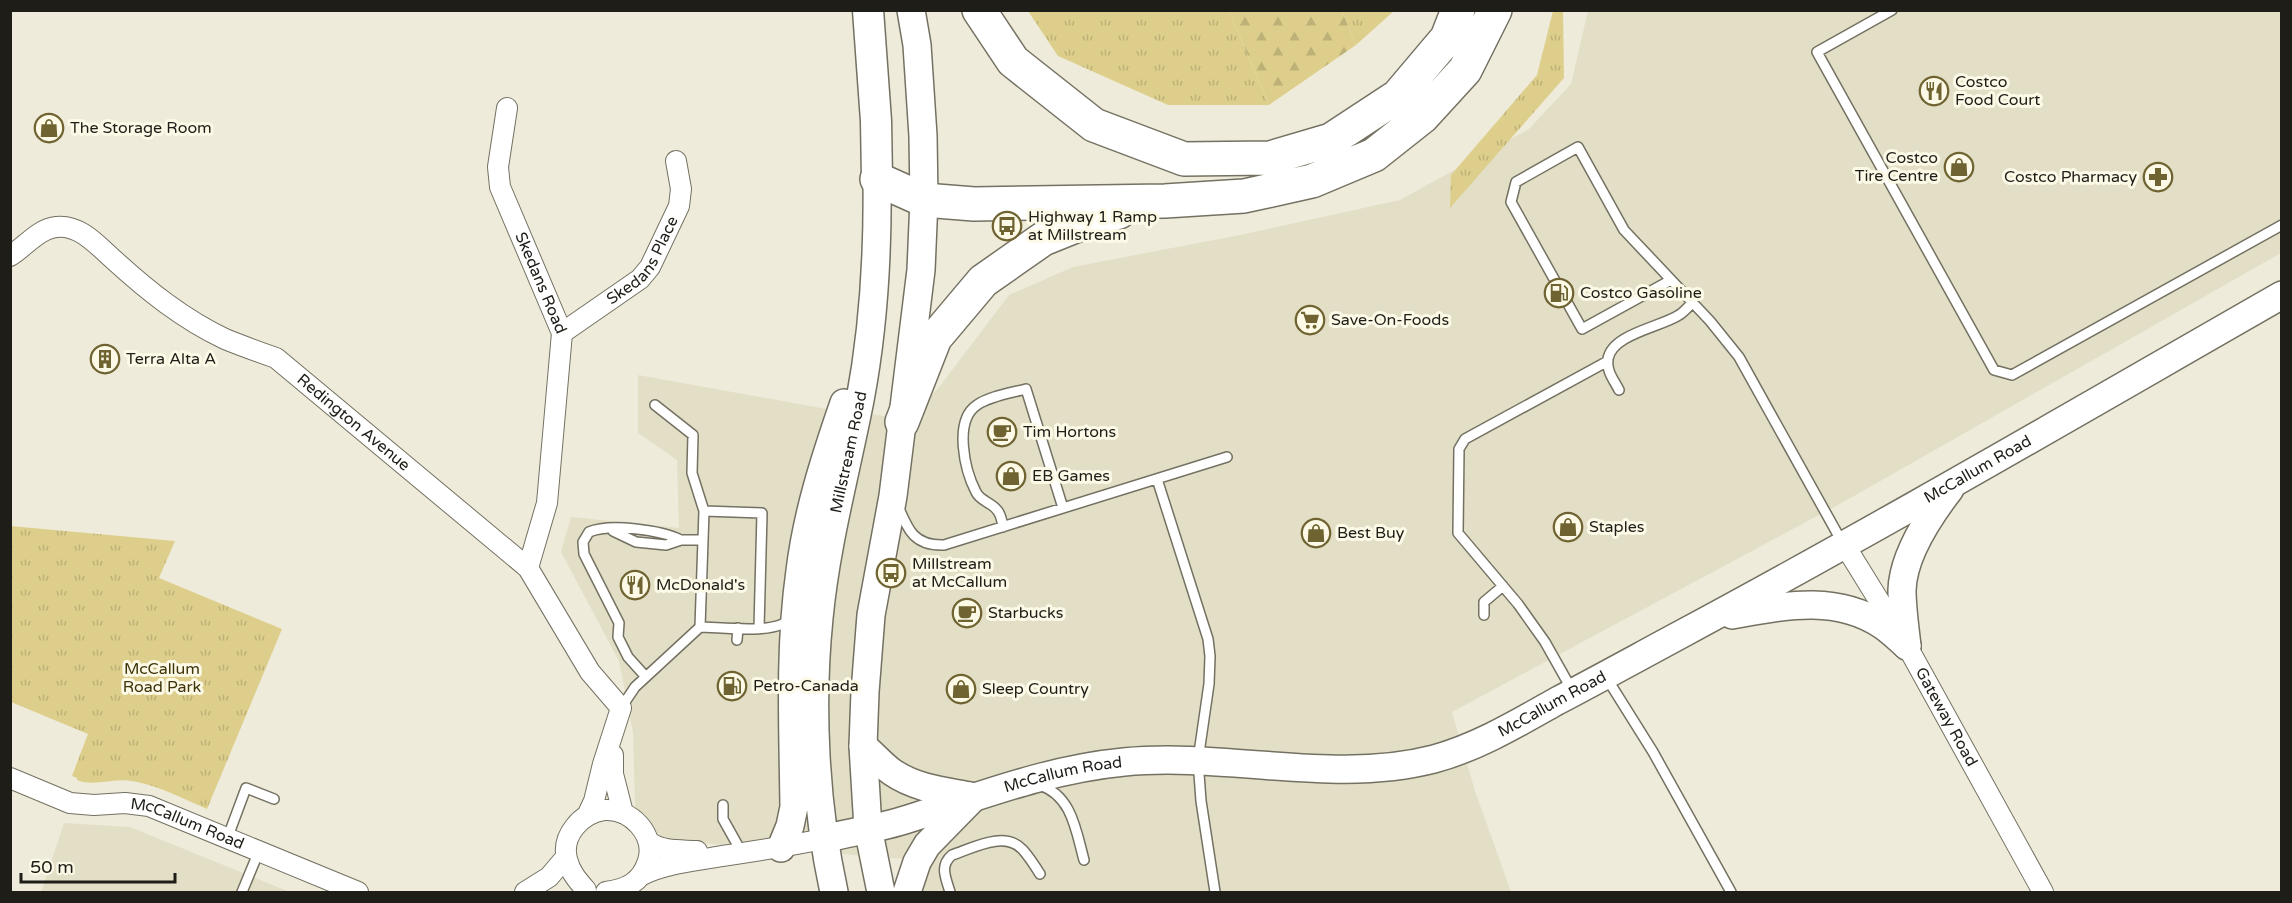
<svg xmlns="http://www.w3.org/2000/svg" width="2292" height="903" font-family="'Varela Round',sans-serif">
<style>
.built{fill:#e3dec6}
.grass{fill:url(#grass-tufts)}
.forest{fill:url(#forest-firs)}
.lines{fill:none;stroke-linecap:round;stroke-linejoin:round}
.lane-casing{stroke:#747162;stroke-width:12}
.street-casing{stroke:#747162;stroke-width:22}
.secondary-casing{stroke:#747162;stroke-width:30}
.primary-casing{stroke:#747162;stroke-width:33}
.highway-casing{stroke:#747162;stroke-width:36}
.lane{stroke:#fff;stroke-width:9}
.street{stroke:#fff;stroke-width:20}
.secondary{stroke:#fff;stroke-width:27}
.primary{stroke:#fff;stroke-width:30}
.highway{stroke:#fff;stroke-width:33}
.labels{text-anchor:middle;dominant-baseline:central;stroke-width:6;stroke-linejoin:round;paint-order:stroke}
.poi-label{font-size:16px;fill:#1f1d17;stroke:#fcf9e7;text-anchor:start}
.street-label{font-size:16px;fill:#1f1d17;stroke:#fcf9e7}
.park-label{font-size:16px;fill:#3d3409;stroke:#fcf9e7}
</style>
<defs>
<pattern id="grass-tufts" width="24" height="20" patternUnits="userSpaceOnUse" patternTransform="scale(1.5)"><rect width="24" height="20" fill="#ddcf8b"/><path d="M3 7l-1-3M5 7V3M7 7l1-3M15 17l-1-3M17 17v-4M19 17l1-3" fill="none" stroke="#bdb177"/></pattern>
<pattern id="forest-firs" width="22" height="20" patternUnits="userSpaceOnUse" patternTransform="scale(1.5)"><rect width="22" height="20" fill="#ddcf8b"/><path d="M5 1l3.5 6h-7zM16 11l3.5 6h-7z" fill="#bdb177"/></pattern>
</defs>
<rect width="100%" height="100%" fill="#efebda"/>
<path class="built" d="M1588 11H2281V253L1847 500 1452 712 1475 791 1511 892H905V859L663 840 635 807 633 732 619 661 561 552 571 517 679 528 677 460 638 433V375L821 408 909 419 940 386 1009 295 1073 267 1245 234 1400 200 1529 129 1571 84Z
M64 823 130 827 290 892H41Z"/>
<path class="grass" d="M1028 11H1229L1269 105H1168L1058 56Z
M1342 11H1394L1356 45Z
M1553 11H1563L1564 78 1450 208 1451 175 1537 75Z
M10 526 175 541 159 578 282 629 207 809C183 799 158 785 132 781 114 778 93 787 77 780V778L72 776 88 734 11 702Z"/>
<path class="forest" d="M1229 11H1342L1356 45 1269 105Z"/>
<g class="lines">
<g class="lane-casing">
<path id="lane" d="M1892 10 1817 52 1994 370 2012 375 2282 225
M1671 280 1582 329 1511 202 1516 182 1578 147 1624 230 1710 321 1739 357 1842 542
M1619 390C1614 380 1606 371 1608 359 1612 334 1661 327 1679 315 1684 312 1688 307 1693 302
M655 405 693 435 692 473 704 511
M1157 479 1208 639 1210 656 1209 684 1198 760 1201 801 1215 892
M898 506C908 530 914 546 944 545L1227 457
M1003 527C1002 521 1001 514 997 510 991 502 980 501 976 492 965 471 953 421 977 405 990 396 1011 393 1026 389L1063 508
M613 531 636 542 666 545 681 540H703
M1484 615V602L1503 586
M700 627C720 627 777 635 789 619
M737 640 738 628
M646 677 628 657 618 637 619 623 584 554 583 542 589 532C610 523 661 530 681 540
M1606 677 1653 752 1731 892
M1572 690 1545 642 1518 604 1458 533 1459 449 1465 439 1608 361
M621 708 635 687 700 627 704 511 762 513 759 628
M1039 785C1072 795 1076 831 1084 860
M723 805V819L742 853
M227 839 246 788 274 799
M242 892 259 851
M950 892C946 878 939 866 952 855 973 848 1005 830 1023 850 1030 858 1035 866 1040 874"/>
</g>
<g class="street-casing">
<g id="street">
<path id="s1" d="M507 108 498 167 500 187 562 333 547 503 528 568"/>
<path id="s2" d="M10 256C25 247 38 229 56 227 80 224 98 246 114 260 148 291 183 319 225 339 242 346 259 352 276 358L528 568 590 672 621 708 603 764 594 801 587 816"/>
<path id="s3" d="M562 333 640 279 650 267 679 206 681 189 676 161"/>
<path id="s4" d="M1844 544 1907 646 2043 892"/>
<path d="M613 755V774L623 813"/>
<path id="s5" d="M10 778 70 803 94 805 125 803 149 806 358 892"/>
<path d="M649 842C663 852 680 850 697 851"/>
<path d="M642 875C667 863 695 861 722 856 756 851 789 846 823 839"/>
<path d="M586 890C578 881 570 872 567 859 561 836 581 813 604 810 631 808 656 835 648 861 641 883 626 889 606 892"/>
<path d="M525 892 549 877 566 857"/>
</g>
</g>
<g class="secondary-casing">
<g id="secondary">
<path d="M1732 615C1783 606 1835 594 1882 625 1891 631 1899 639 1907 646"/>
<path d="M1907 646C1905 628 1902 608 1902 590 1903 556 1930 515 1950 489"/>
<path d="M863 746C873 754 882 765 892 772 915 788 943 791 970 796"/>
<path id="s6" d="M823 839C851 832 881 828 908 819 980 796 1049 769 1124 762 1227 752 1333 785 1434 759 1478 747 1518 723 1557 701 1597 680 1637 658 1676 637 1881 527 2081 410 2282 295"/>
<path d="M781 848 790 826 794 807C793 728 789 649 800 571 807 513 825 458 844 403"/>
<path id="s7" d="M834 892C815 805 810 707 819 618 826 544 846 472 860 400 874 326 878 253 877 179"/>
<path d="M881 892 868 828 863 746 865 692 871 615 893 496 921 270 924 200 923 136 917 45 911 10"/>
<path d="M907 892 917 862 927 845 971 800"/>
</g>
</g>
<g class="primary-casing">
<path id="primary" d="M868 10 876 121 877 179"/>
</g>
<g class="highway-casing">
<path id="highway" d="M979 10 1013 61 1094 125 1184 159 1270 158 1331 140 1398 96 1447 38 1458 10
M877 179 924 200 974 204 1165 201 1244 196 1312 181 1374 155 1422 117 1465 70 1495 10
M902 422 935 338 983 281 1043 239 1100 216 1119 212"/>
</g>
<use href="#lane" class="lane"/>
<use href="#street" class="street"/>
<use href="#secondary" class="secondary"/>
<use href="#primary" class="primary"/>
<use href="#highway" class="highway"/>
</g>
<defs>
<g id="restaurant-ring" transform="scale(1.5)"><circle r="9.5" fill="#fcf9e7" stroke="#6f6431" stroke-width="1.5"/><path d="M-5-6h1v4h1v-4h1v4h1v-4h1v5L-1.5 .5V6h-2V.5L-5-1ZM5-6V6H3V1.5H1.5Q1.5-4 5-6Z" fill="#6f6431"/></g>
<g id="shop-ring" transform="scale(1.5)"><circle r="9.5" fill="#fcf9e7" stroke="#6f6431" stroke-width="1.5"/><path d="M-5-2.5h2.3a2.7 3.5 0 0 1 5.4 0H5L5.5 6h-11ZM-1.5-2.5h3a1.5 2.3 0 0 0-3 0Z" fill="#6f6431"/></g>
<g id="pharmacy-ring" transform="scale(1.5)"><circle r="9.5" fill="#fcf9e7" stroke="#6f6431" stroke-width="1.5"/><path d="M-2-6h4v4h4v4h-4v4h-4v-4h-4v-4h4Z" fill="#6f6431"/></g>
<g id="bus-ring" transform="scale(1.5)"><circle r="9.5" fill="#fcf9e7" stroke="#6f6431" stroke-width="1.5"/><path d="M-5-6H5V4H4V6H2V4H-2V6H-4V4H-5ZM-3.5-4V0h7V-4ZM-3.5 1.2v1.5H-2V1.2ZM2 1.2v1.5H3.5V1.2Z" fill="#6f6431"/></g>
<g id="fuel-ring" transform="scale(1.5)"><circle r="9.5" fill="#fcf9e7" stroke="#6f6431" stroke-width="1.5"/><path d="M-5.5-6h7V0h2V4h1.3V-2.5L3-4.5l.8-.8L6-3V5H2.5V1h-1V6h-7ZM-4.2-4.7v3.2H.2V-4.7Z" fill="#6f6431"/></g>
<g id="supermarket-ring" transform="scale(1.5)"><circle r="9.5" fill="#fcf9e7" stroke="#6f6431" stroke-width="1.5"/><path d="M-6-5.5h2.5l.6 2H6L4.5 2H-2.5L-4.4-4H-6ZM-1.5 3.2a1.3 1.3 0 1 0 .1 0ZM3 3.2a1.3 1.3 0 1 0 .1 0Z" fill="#6f6431"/></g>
<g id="building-ring" transform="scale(1.5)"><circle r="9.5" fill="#fcf9e7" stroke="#6f6431" stroke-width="1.5"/><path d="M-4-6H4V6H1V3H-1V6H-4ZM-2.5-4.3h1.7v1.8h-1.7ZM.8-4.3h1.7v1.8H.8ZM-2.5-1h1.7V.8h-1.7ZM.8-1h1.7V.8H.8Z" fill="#6f6431"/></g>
<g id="cafe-ring" transform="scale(1.5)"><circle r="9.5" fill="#fcf9e7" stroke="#6f6431" stroke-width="1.5"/><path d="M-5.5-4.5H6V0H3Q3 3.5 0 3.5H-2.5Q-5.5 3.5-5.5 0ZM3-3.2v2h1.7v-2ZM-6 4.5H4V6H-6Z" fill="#6f6431"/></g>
</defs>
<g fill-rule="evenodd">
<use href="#restaurant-ring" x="1934" y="91"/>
<use href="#shop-ring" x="49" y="128"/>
<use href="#shop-ring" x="1959" y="167"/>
<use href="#pharmacy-ring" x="2158" y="177"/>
<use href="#bus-ring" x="1007" y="226"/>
<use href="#fuel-ring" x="1559" y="293"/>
<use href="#supermarket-ring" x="1310" y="320"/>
<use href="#building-ring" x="105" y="359"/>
<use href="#cafe-ring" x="1002" y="432"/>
<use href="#shop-ring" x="1011" y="476"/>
<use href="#shop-ring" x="1568" y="527"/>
<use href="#shop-ring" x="1316" y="533"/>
<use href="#bus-ring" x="891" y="573"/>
<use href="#restaurant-ring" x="635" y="585"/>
<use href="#cafe-ring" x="967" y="613"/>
<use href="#fuel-ring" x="732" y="686"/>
<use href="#shop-ring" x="961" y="689"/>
</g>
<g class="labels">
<g class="poi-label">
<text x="1955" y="82">Costco<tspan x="1955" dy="18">Food Court</tspan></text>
<text x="70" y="128">The Storage Room</text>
<text x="1938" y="158" text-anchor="end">Costco<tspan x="1938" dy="18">Tire Centre</tspan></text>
<text x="2137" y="177" text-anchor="end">Costco Pharmacy</text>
<text x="1028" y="217">Highway 1 Ramp<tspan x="1028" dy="18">at Millstream</tspan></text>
<text x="1580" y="293">Costco Gasoline</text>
<text x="1331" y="320">Save-On-Foods</text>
<text x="126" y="359">Terra Alta A</text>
<text x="1023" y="432">Tim Hortons</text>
<text x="1032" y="476">EB Games</text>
<text x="1589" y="527">Staples</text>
<text x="1337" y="533">Best Buy</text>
<text x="912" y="564">Millstream<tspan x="912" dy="18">at McCallum</tspan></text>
<text x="656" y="585">McDonald's</text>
<text x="988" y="613">Starbucks</text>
<text x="753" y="686">Petro-Canada</text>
<text x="982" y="689">Sleep Country</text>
</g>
<g class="street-label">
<text stroke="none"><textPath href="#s3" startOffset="111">Skedans Place</textPath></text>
<text stroke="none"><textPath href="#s1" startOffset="184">Skedans Road</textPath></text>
<text stroke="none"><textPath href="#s2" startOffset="416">Redington Avenue</textPath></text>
<text stroke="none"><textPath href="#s7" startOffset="444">Millstream Road</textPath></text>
<text stroke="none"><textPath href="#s6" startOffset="1239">McCallum Road</textPath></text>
<text stroke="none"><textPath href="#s6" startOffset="753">McCallum Road</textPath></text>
<text stroke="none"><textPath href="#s4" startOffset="201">Gateway Road</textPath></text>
<text stroke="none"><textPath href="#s6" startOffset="249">McCallum Road</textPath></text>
<text stroke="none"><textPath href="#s5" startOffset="186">McCallum Road</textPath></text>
</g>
<g class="park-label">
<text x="162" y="669">McCallum<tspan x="162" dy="18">Road Park</tspan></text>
</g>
</g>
<rect width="2292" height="903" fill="none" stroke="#1f1d17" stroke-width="24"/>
<path d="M21 873v9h154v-9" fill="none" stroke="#1f1d17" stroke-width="3"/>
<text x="30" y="873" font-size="18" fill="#1f1d17" stroke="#fcf9e7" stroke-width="4.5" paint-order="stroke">50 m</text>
</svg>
